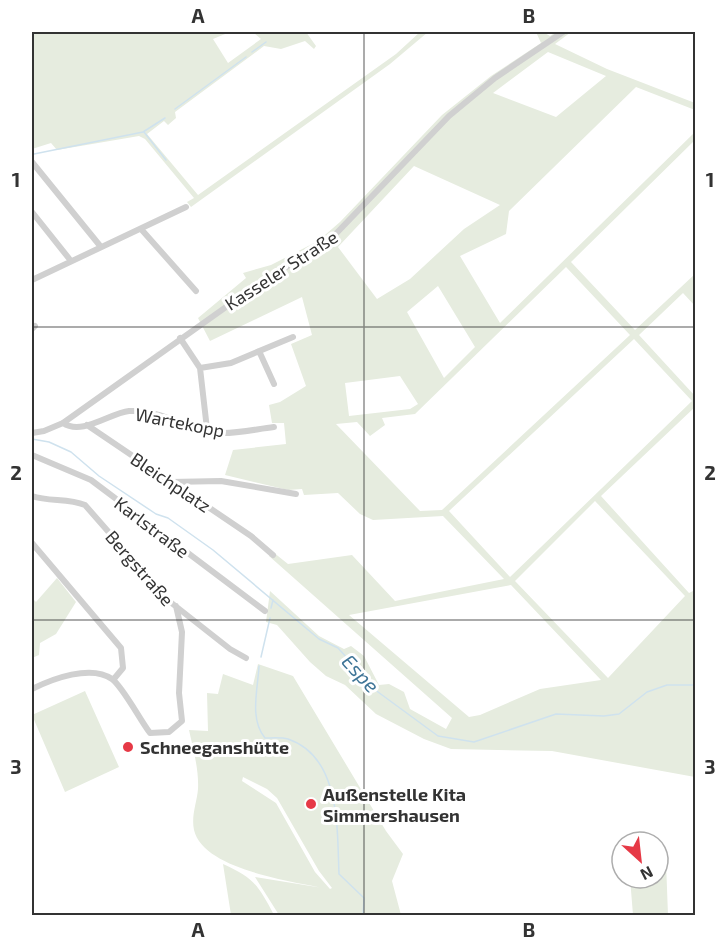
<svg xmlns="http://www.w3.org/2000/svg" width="727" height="947" font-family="'Exo 2',sans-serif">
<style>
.green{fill:#e6ecdf;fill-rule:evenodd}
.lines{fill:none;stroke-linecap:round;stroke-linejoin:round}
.stream{stroke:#cfe2ee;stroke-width:1.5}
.minor{stroke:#d0d0d0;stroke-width:6}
.grid{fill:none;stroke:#333;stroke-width:1.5;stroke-opacity:0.55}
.poi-dot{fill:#e63946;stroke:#fff;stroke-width:2}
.labels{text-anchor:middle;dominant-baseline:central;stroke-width:6;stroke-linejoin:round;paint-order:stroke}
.street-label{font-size:18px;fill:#333;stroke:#fff}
.poi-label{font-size:18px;font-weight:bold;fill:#333;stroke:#fff;text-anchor:start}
.water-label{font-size:20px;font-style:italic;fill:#3f7597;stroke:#fff}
.neatline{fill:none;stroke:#333;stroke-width:2}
.grid-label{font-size:20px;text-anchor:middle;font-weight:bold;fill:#333}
</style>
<rect width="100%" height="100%" fill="#fff"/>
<path class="green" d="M32 32H230L213 39 228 63 261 39 253 32H306L316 46 314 49 305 41 281 49 264 46 175 112 176 118 168 125 164 121 147 134 198 195 396 54 420 32H428L390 64 191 207 187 202 194 198 145 139 139 136 57 150 51 143 32 149Z
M536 32H543L550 36 556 32H571L555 44 607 69 695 103V110L636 87 509 211 506 234 460 256 500 323 695 132V140L571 262 635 330 695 274V306L683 293 639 335 695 396V407L601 496 689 593 695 590V777L552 751 451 749 424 739 376 714 345 685 326 676 310 662 277 625 266 622 270 591 319 636 344 649 351 646 364 656 379 685 389 684 404 692 410 709 446 729 452 718 269 556 273 552 288 564 352 555 395 601 504 579 443 516 373 520 360 514 338 493 304 495 302 489 288 490 225 475 233 450 286 444 284 423H272L269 405 280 402 306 386 291 344 312 335 302 297 210 341 198 318 246 278 243 273 271 265 318 241 340 222 442 115 491 76 541 43ZM548 52 606 76 556 117 493 93ZM414 166 500 205 464 229 410 279 377 299 338 247ZM566 267 630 335 442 510 420 511 336 424 357 422 370 436 385 425 382 418 415 414ZM438 286 475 347 444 378 407 312ZM634 339 692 401 510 577 449 511ZM400 376 418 404 410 409 349 416 345 383ZM595 501 685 596 608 678 515 581ZM511 585 601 680 540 689 480 715 469 717 349 615Z
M57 578 76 602 56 634 40 643 39 655 32 658V598L36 602Z
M258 664 293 676 386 831 403 854 392 881 401 915H279L255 877 323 888C290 881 203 869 194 830 191 816 197 802 198 789 199 769 193 749 189 730L208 731 207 693 218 694 223 674 253 685ZM243 777 267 789 277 798 319 871 332 888 330 889 315 872 276 803 242 781Z
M85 691 119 767 65 792 32 715Z
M658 862H666L668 915H633L630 878H658Z
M223 864C254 878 258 885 274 915H231Z"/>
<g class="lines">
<path class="stream" d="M252 52 266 42
M175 109 246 57
M144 132 166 160
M34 154 143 132 165 118
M32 439 49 442 71 452 99 476 156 514 168 518 213 550 319 639 338 648 378 692 438 736 474 742 556 714 604 716 619 714 647 692 667 685H696
M271 608 273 600
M261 657 270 618
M259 666C258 689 249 719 265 738 272 738 281 737 288 739 341 757 337 829 339 874L364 898 363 916"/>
<path class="minor" d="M32 162 101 247
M32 212 71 261
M141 229 196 291
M32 280 186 207
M32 329 35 326
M180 338 200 368 207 429
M259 351 274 384
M200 368 231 363 293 337
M63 423C82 436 110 413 129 411 161 409 193 432 223 433 240 433 257 429 274 427
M87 425 251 536 273 555
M32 433 44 431 63 423 261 282 327 243 449 116 495 78 563 32
M32 455 91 480 265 611
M171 482 221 481 296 494
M32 496C49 502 68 498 85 505L169 601 230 649 246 658
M32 543 121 648 123 668 113 680
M32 689C52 679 91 664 112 679 123 687 140 720 150 733L169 732 182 721 179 693 182 632 176 606"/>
</g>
<path class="grid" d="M364 32V916M32 327H696M32 620H696"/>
<g class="poi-dot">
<circle cx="128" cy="747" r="6"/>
<circle cx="311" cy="804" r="6"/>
</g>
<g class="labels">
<g class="street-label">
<text transform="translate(281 270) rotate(-33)">Kasseler Straße</text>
<text transform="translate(180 422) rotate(11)">Wartekopp</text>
<text transform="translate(171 482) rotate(34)">Bleichplatz</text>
<text transform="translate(152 527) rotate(37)">Karlstraße</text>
<text transform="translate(140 568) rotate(49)">Bergstraße</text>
</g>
<g class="poi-label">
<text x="140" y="747">Schneeganshütte</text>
<text x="323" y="794">Außenstelle Kita<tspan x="323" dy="21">Simmershausen</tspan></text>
</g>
<g class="water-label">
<text transform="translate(361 673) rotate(47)">Espe</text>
</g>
</g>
<rect width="727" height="947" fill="none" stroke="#ffffff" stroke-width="66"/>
<g transform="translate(640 860) rotate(153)"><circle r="28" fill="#ffffff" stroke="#adadad" stroke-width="1.5"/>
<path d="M0-4.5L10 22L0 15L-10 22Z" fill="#e63946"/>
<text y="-9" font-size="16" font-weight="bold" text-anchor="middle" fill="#333333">N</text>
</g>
<rect x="33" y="33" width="661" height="881" class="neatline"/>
<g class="grid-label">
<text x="198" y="23">A</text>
<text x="529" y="23">B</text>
<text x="16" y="187">1</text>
<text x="710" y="187">1</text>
<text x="16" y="480">2</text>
<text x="710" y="480">2</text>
<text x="16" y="774">3</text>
<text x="710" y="774">3</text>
<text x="198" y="937">A</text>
<text x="529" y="937">B</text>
</g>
</svg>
